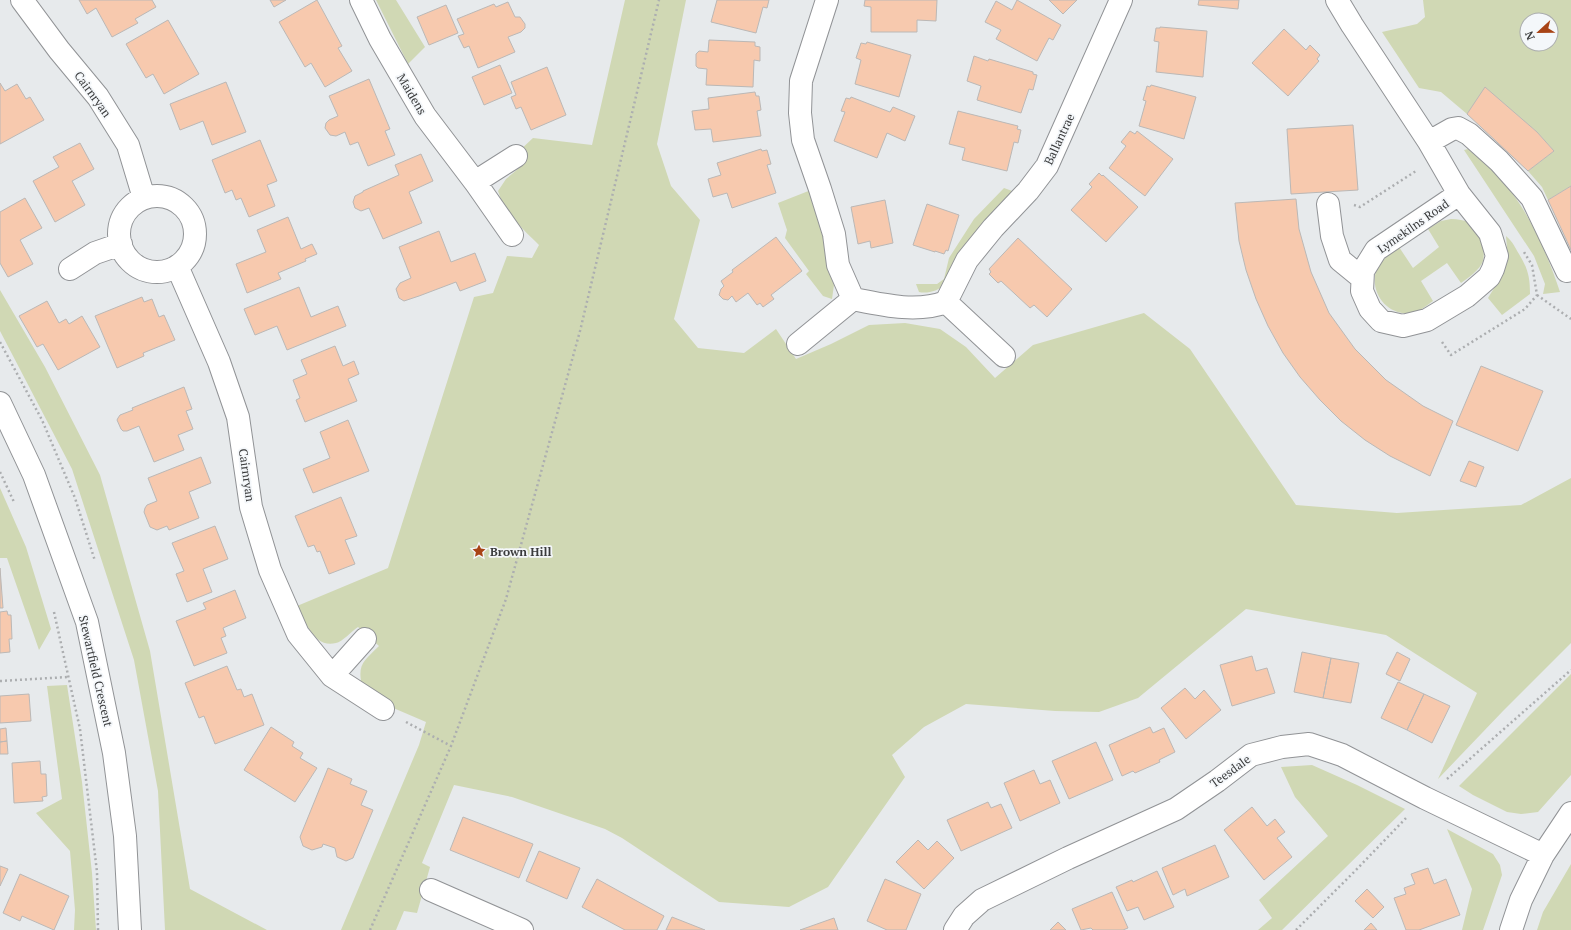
<svg xmlns="http://www.w3.org/2000/svg" width="1571" height="930" font-family="'PT Serif',serif">
<style>
.green{fill:#d0d8b4;fill-rule:evenodd}
.building{fill:#f7c9ae;stroke:#bbb8b6}
.lines{fill:none;stroke-linecap:round;stroke-linejoin:round}
.minor-casing{stroke:#919396;stroke-width:24}
.path{stroke:#acaeb0;stroke-width:2.5;stroke-dasharray:2 3;stroke-linecap:butt}
.minor{stroke:#fff;stroke-width:22}
.labels{text-anchor:middle;dominant-baseline:central;stroke-width:3.5;stroke-linejoin:round;paint-order:stroke}
.street-label{font-size:12px;fill:#3a3b3c;stroke:#f4f7fa}
.poi-label{font-size:12px;font-weight:bold;fill:#3a3b3c;stroke:#f4f7fa;text-anchor:start}
</style>
<rect width="100%" height="100%" fill="#e7eaec"/>
<path class="green" d="M376 0H396L425 47 408 64Z
M625 0H686L657 144 671 186 700 220 674 319 698 348 744 353 776 329 796 359 831 344 869 325 905 323 940 329 966 347 995 378 1033 345 1144 313 1190 349 1296 505 1397 513 1521 505 1571 478V643L1503 711 1438 779 1477 693 1386 635 1246 609 1138 698 1099 712 1055 711 966 704 924 727 892 755 905 777 828 887 789 907 719 902 622 838 605 829 512 797 454 785 422 863 430 867 417 913 404 911 396 930H341L419 745 426 722 391 707V702L362 686C357 664 364 661 379 646L358 627C352 631 342 642 336 643 314 649 305 620 297 606L388 568 474 297 493 293 507 256 532 258 539 245C522 228 505 214 498 191L506 179 525 163 518 152 533 138 592 145Z
M1423 0H1571V186L1548 200 1542 187 1528 171 1554 151 1537 132 1485 88 1467 114 1441 92 1419 88 1382 32 1417 24 1425 17ZM1527 20H1551V44H1527Z
M1468 149C1477 157 1487 165 1496 174 1527 206 1546 250 1560 292L1543 294 1545 284 1534 256 1464 150Z
M1004 188 1015 192C994 214 971 234 955 259 950 266 949 277 944 284 939 291 927 294 919 292L916 284H937L944 279 949 258 974 219Z
M811 190 829 233 827 264 834 285 832 299 823 296 806 274 809 271 785 238 787 230 778 203Z
M1451 219C1458 219 1464 220 1470 223 1480 231 1486 249 1483 261 1480 270 1468 278 1461 283L1447 263 1421 281 1433 301C1427 305 1422 310 1415 312 1391 319 1369 295 1376 271 1379 261 1391 254 1399 247L1413 268 1439 247 1428 229 1441 221Z
M1506 236C1514 243 1514 246 1519 254 1528 269 1530 277 1530 294L1502 315 1488 298 1502 275 1508 260Z
M0 290 45 367 100 475 150 651 190 889 267 930H165L158 791 134 660 72 469 0 331Z
M0 488 26 547 51 629 39 650 7 558H0Z
M1571 674V775L1538 812 1521 814 1507 812 1473 795 1459 786Z
M67 685 82 782 92 873 96 930H74L75 910 70 851 36 813 62 799 47 686Z
M1312 765 1357 785 1405 809 1282 930H1258L1272 918 1259 900 1328 836 1295 797 1281 767Z
M1447 829 1493 854 1500 865 1502 875 1483 930H1462L1472 889Z
M1571 864V930H1537L1543 912Z"/>
<path class="building" d="M79 0H152L156 7 135 19 138 23 112 37 96 8 87 14Z
M270 0H286L274 7Z
M317 0 342 46 338 48 352 71 325 87 311 63 305 67 279 22Z
M717 0H769L767 8 763 7 756 33 711 22Z
M865 0H937L936 21 917 20V32H871V7L864 6Z
M1017 0 1061 25 1053 40 1049 38 1037 61 996 39 1001 30 985 22 996 1 1012 10Z
M1049 0H1077L1063 14Z
M1199 0H1239L1238 9 1198 5Z
M508 2 515 17H520L525 24V28L521 32 508 37 515 52 478 68 469 46 464 48 458 36 464 34 457 19 494 4 496 7Z
M446 5 458 33 429 45 417 17Z
M168 20 199 74 164 94 153 74 146 78 126 44Z
M1160 27 1207 31 1203 77 1156 72 1159 42 1154 41 1156 28H1160Z
M1284 29 1306 50 1310 45 1320 55 1317 59 1319 61 1288 96 1252 63Z
M709 40 755 42V46L760 47V61L754 60 753 87 706 85 707 69 698 68 696 66V54L699 51 708 52Z
M867 42 911 55 899 97 855 84 861 60 856 58 861 43 866 44Z
M974 56 988 61 989 59 1033 72V74L1037 75 1033 90 1029 89 1021 113 977 100 981 86 967 81Z
M500 65 512 93 484 105 472 77Z
M547 67 566 115 531 130 521 107 516 109 511 97 516 95 511 82Z
M369 79 390 129 385 131 395 155 368 166 358 142 350 145 345 132 336 136 330 135 325 128 326 123 329 120 338 116 329 96Z
M226 82 246 132 212 145 203 121 180 130 170 104Z
M0 83 5 91 17 84 26 99 30 97 44 120 0 144Z
M1151 85 1196 97 1184 139 1139 126 1146 101 1143 100 1147 86 1150 87Z
M1485 87 1537 132 1554 151 1528 171 1467 114Z
M755 92 756 96H759L761 110 757 111 761 136 713 142 711 129 695 130 692 111 709 109 708 98Z
M851 97 890 112 893 107 915 116 905 141 887 133 877 158 834 141 845 112 841 111 846 98 850 99Z
M958 111 1018 126 1017 129 1021 130 1018 143 1014 142 1007 171 962 160 965 148 949 144Z
M1353 125 1358 190 1291 194 1287 129Z
M1130 131 1135 134 1137 131 1173 159 1145 196 1109 168 1126 146 1121 142Z
M260 140 277 181 267 185 275 206 249 217 241 198 236 200 232 190 225 193 212 160Z
M80 143 94 169 72 181 85 205 55 222 33 181 59 167 53 157Z
M761 149 762 151 767 150 771 164 767 165 776 193 732 208 727 193 713 197 708 179 721 175 717 163Z
M421 154 433 181 409 192 422 223 383 239 369 208 361 211 355 208 353 202 355 196 363 192V191L399 175 395 165Z
M1099 173 1102 176 1103 175 1138 207 1106 242 1071 210 1092 187 1089 184Z
M1571 186V250L1548 200Z
M25 198 42 228 20 240 33 264 8 277 0 263V212Z
M1296 199 1299 229 1311 272 1329 313 1355 349 1386 380 1423 406 1453 421 1430 476 1390 456 1365 440 1341 421 1320 400 1300 377 1283 353 1268 326 1256 299 1246 270 1239 241 1235 203Z
M885 200 893 243 871 248 870 241 858 244 851 207Z
M927 204 959 215 948 251 946 250 944 254 935 251V252L913 245Z
M288 217 301 249 312 244 317 254 305 259 306 261 278 273 281 279 247 293 236 264 266 252 257 230Z
M439 231 451 262 475 253 486 281 460 291 456 282 419 296 404 301 399 298 396 289 400 283 411 278 399 247Z
M776 237 802 271 771 295 774 299 763 307 760 303 757 305 748 293 736 302 732 296 728 300 723 299 719 295 721 289 724 286 721 281 733 272 732 270Z
M1018 238 1072 289 1047 317 1034 305 1030 308 1001 281 998 283 989 274 991 272 989 269Z
M299 287 311 317 338 306 346 326 287 350 277 326 255 335 244 309Z
M142 297 144 302 152 299 159 317 164 315 175 340 143 353 144 356 117 368 95 316Z
M47 301 59 323 66 319 69 324 82 316 100 347 58 370 43 344 37 347 19 316Z
M335 346 343 366 354 361 359 374 348 379 357 401 305 422 296 400 300 398 293 380 307 374 301 360Z
M1481 366 1543 391 1518 451 1456 425Z
M184 387 192 409 186 411 193 429 178 435 184 450 154 462 139 426 127 431H123L121 429 117 420 118 418 120 415 133 410 132 408Z
M348 420 369 471 313 493 303 469 330 458 320 432Z
M201 457 211 483 189 492 199 518 169 530 167 526 157 530 150 527 144 512 145 508 147 505 157 501 148 478Z
M1469 461 1484 467 1476 487 1460 481Z
M341 497 357 536 345 540 355 564 329 574 320 551 317 552 314 545 308 547 295 516Z
M215 526 228 559 203 569 212 592 187 602 176 574 184 571 172 543Z
M0 568 3 608H0Z
M235 590 246 618 223 628 226 636 221 638 227 653 194 666 176 621 206 609 203 603Z
M7 611 8 615H11L12 639H9L10 652 0 653V612Z
M1302 652 1331 658 1323 698 1294 692Z
M1397 652 1410 659 1400 681 1386 674Z
M1252 656 1256 671 1267 668 1275 693 1232 706 1220 665Z
M1331 658 1359 663 1351 703 1323 698Z
M227 666 237 690 241 689 244 697 252 694 264 725 215 744 204 716 199 718 185 683Z
M1398 682 1424 694 1407 730 1381 718Z
M1185 688 1195 699 1204 690 1221 710 1186 739 1161 708Z
M29 694 31 721 0 723V696Z
M1424 694 1450 706 1432 743 1407 730Z
M271 727 294 742 292 746 303 753 300 758 317 768 295 802 244 770Z
M1150 727 1153 733 1164 728 1175 752 1159 760 1160 762 1135 773 1133 771 1122 776 1109 745Z
M6 728 7 741 0 742V729Z
M7 741 8 754H0V742Z
M1096 742 1113 780 1069 799 1052 761Z
M40 761 41 774H46L47 796 42 797 43 801 14 803 12 763Z
M328 768 352 779 350 784 367 791 361 805 373 810 353 858 346 861 337 857 335 848 323 844 322 847 312 850 303 846 300 837Z
M1034 770 1040 784 1050 780 1060 803 1020 821 1004 783Z
M988 802 991 808 1001 804 1012 828 961 851 947 820Z
M1252 807 1267 826 1275 819 1285 832 1277 838 1292 857 1264 880 1224 830Z
M463 817 533 844 519 878 450 850Z
M918 840 928 850 937 841 954 858 924 889 896 862Z
M1215 845 1229 877 1187 896 1185 889 1173 895 1162 868Z
M539 851 580 868 567 899 526 881Z
M0 866 8 869 0 886Z
M1428 868 1434 884 1446 879 1460 915 1419 930H1406L1394 898 1406 894 1404 888 1415 884 1411 874Z
M1157 871 1174 907 1144 920 1138 907 1127 911 1116 887 1132 880 1133 882Z
M20 874 69 896 54 930 22 916 20 921 3 913Z
M597 879 664 916 657 930H625L582 907Z
M885 879 921 894 906 930H887L867 921Z
M1367 889 1384 907 1373 918 1355 901Z
M1112 892 1128 928 1123 930H1093L1091 928 1081 930 1072 909Z
M672 917 705 930H666Z
M834 918 838 930H800Z
M1058 922 1066 930H1050Z
M1371 923 1377 930H1364Z"/>
<g class="lines">
<g class="minor-casing">
<path id="minor" d="M22 0 59 50 98 97 128 145 144 198
M361 0 380 39 425 116 475 182 512 235
M827 0 801 81 800 113 803 140 820 189 834 234 838 265 853 299C883 305 917 313 946 302L967 260 993 228 1028 191 1047 166 1121 0
M1337 0 1352 25 1429 142 1459 194 1490 233 1497 256 1493 269 1489 277 1467 296 1427 320 1403 326 1381 321 1370 309 1362 291 1363 271 1376 250 1459 194
M1429 142 1452 129 1458 128 1469 134 1499 161 1532 198 1567 271
M475 182 516 156
M119 234a38 38 0 1 1 76 0a38 38 0 1 1-76 0Z
M1328 204 1332 236 1340 260 1362 278
M177 266 219 362 238 417 251 507 270 570 298 634 332 676 383 709
M70 269 95 253 121 244
M946 302 1004 356
M798 344 853 299
M0 403 34 475 87 622 114 753 125 836 130 930
M332 676 365 639
M431 890 522 930
M955 930 964 916 982 900 1068 858 1176 809 1217 781 1251 755 1282 747 1309 744 1342 755 1425 798 1543 855
M1511 930 1521 900 1543 855 1571 813"/>
</g>
<path class="path" d="M1354 205 1360 207 1416 171
M1537 295 1571 319
M0 342 42 420 75 498 95 561
M1442 342 1451 355 1525 309 1537 295 1532 265 1524 252
M0 472 14 502
M54 612 80 729 97 872 98 930
M0 681 68 677
M406 722 451 746
M1447 779 1571 670
M370 930 451 746 506 599 580 331 659 0
M1296 930 1355 871 1407 817"/>
<use href="#minor" class="minor"/>
</g>
<defs>
<g id="sight-bare" transform="scale(1.08)"><path d="M0-6L1.8-2.2L6-1.7L2.9 1.2L3.7 5.4L0 3.3L-3.7 5.4L-2.9 1.2L-6-1.7L-1.8-2.2Z" fill="#a84315" stroke="#f4f7fa" stroke-width="2.5" paint-order="stroke"/></g>
</defs>
<g fill-rule="evenodd">
<use href="#sight-bare" x="479" y="551"/>
</g>
<g class="labels">
<g class="street-label">
<text transform="translate(93 94) rotate(54)">Cairnryan</text>
<text transform="translate(412 94) rotate(59)">Maidens</text>
<text transform="translate(1059 139) rotate(-65)">Ballantrae</text>
<text transform="translate(1413 226) rotate(-35)">Lymekilns Road</text>
<text transform="translate(247 475) rotate(82)">Cairnryan</text>
<text transform="translate(96 671) rotate(77)">Stewartfield Crescent</text>
<text transform="translate(1230 771) rotate(-36)">Teesdale</text>
</g>
<g class="poi-label">
<text x="490" y="551">Brown Hill</text>
</g>
</g>
<g transform="translate(1539 32) rotate(248)"><circle r="19" fill="#f4f7fa" stroke="#aaacae"/>
<path d="M0-3L7 15L0 10L-7 15Z" fill="#a84315"/>
<text y="-6" font-size="11" font-weight="bold" text-anchor="middle" fill="#3a3b3c">N</text>
</g>
</svg>
